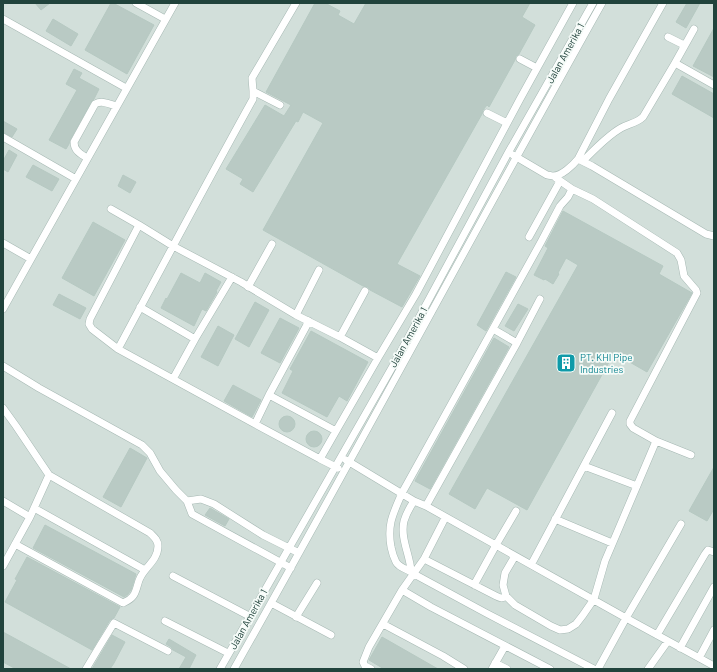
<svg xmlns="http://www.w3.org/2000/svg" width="717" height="672" font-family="Barlow,sans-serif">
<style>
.built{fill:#d2dfda}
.building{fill:#b9cac4;stroke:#b6c9c2}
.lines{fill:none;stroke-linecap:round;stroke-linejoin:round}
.minor-casing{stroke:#a6b8b3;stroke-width:8}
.minor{stroke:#fff;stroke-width:7}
.labels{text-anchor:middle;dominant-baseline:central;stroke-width:3.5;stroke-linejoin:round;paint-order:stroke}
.street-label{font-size:10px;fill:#21433c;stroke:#f5fbf8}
.culture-label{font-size:10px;fill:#0d838f;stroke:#f5fbf8;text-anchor:start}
</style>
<rect width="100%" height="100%" fill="#e4efeb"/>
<path class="built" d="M3 3H714V669H3Z"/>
<path class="building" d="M35 3H50L41 10Z
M111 3H113L154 25 127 74 85 50Z
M315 3H325L340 11 338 15 354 24 366 3H530L522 17 535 25 519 54 516 56 515 60 489 107 487 105 483 110 482 114 397 264 420 276 402 307 370 290 368 287 363 286 263 230 323 123 303 112 298 122 296 121 253 192 240 184 243 179 226 169 265 105 284 116 291 105 266 92Z
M687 3H700L686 28 676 22Z
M53 19 78 34 71 46 46 31Z
M714 28V77L693 66Z
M74 69 82 73 79 78 99 89 94 99 91 102 70 140 69 144 66 149 49 140 77 90 66 84Z
M682 76 714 94V118L672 94Z
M3 121 17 129 12 137 3 132Z
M9 150 17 155 8 172 3 169V161Z
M33 165 59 179 52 191 26 177Z
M123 175 136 182 130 193 118 186Z
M563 211 663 266 659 274 692 293 647 372 614 353 527 510 487 488 475 509 449 494 578 265 566 258 558 273 559 274 553 284 545 279 544 280 534 275 548 248 545 246Z
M93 222 125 240 94 296 62 278Z
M506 272 516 277 486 331 477 325Z
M181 273 200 283 205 273 221 282 216 291 217 292 206 311 202 309 194 326 161 308 166 298 167 299Z
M59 294 86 308 80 319 53 305Z
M255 302 269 310 249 347 235 339Z
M518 304 528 309 514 331 505 326Z
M280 318 299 328 280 363 261 353Z
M218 326 234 335 218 366 201 357Z
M311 331 368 362 347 401 339 396 327 417 282 393 293 371 290 369Z
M494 338 509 347 430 489 415 481Z
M233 385 261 400 252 417 224 401Z
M279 424a8 8 0 1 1 16 0a8 8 0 1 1-16 0Z
M306 439a8 8 0 1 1 16 0a8 8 0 1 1-16 0Z
M130 448 147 458 121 507 103 497Z
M714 467V509L707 521 689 511Z
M210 508 229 519 225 526 205 515Z
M45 525 136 574 131 590 128 594 124 597 33 548Z
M27 557 120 607 114 618 110 620 92 650 5 602 17 580 15 579Z
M3 632 71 669H16L3 662Z
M112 635 125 642 114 663 110 669H92Z
M382 637 438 669H384L369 660Z
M169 639 196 655 189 669H179L186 657 173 650 171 647 166 644Z"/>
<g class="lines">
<g class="minor-casing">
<path id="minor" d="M136 3 165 19
M3 19 126 88
M668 37 684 45
M520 59 537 68
M675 63 694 29
M253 91 252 78 296 3
M487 113 507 123
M3 137 76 179
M513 155 547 175C549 175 552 176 553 176 562 176 573 165 578 159L609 99 663 3
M87 158C81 154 74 151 74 142L95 104C102 100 109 104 116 106
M580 160 592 166 706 234 714 236
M583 161C594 150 607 136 621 128 628 124 637 123 643 117L675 63 714 85
M556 178 572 189
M111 209 139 225
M529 237 560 181
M3 243 31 259 3 309
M31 259 175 3
M248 287 272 244
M140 307 195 339
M296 315 319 270
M309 321 269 395 255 424 118 349 92 329 89 324 90 319 139 225 173 246 241 282 296 315 340 337 378 358 416 294 520 99 573 3
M493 329 517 343
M340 337 365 291
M118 349C163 265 207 182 253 99V91L280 105
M3 366 39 388 142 445 150 453 160 471 176 490 187 501 192 514 291 568
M173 379 195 339 232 277
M3 408 16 426 49 475 30 517 3 566
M255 424 320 459 336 431 269 395
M336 431 378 358
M320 459 338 468
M346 460 414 501 426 506 626 618 714 666
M584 466 637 486
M3 501 30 517
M187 501 201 499 214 504 263 535 299 553
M426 506 517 343 540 299
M34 508 145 570
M555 519 612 543
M15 544 123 603C127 601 130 600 133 596 137 591 137 584 140 578 145 567 158 560 158 546 158 540 154 537 150 533L49 475
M515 556 505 573 503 585 506 596 515 605 551 626 560 630 568 629 576 624 583 615 594 599 605 561 656 441
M424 559 496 596C500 598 502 599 506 596
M531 565 612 413
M411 571C410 555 400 538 404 521 406 514 410 507 414 501
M173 576 249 616
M474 585 496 545 516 511
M402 590 431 607 550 669
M271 603 331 635
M296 617 317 583
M165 621 228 653
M383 624 443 656 464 669
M657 635 705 554 708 550 714 552
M680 648 714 587
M699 658 714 630
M495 663 507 669
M86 669 101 644 114 623 168 651
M220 669 394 364 508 153 593 3
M234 669C359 448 478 224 602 3
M371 669 365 666 363 662 369 647 402 590 424 559 445 518
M492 669 505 646
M594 669 486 613 414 574C409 569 400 569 396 562 394 558 392 552 391 547 387 524 393 514 402 493L541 242 560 206 568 197 572 189 593 199 677 253 681 260 684 276 696 290 697 293 630 421V424L633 428 656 441 691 455
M598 669 626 618 681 524
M648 669 668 641"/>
</g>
<use href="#minor" class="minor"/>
</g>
<defs>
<g id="building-square" transform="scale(1)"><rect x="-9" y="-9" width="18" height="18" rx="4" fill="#0f9aa8" stroke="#f5fbf8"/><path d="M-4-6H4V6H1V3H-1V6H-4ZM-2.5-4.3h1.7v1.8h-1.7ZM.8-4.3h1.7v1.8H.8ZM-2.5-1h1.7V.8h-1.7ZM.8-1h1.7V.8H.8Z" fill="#fff"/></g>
</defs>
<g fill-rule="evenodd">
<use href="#building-square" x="566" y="363"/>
</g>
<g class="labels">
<g class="street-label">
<text transform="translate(565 53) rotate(-61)">Jalan Amerika 1</text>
<text transform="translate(408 337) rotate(-61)">Jalan Amerika 1</text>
<text transform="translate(248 619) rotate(-61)">Jalan Amerika 1</text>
</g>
<g class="culture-label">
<text x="580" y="357">PT. KHI Pipe<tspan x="580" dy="12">Industries</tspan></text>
</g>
</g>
<rect width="717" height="672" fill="none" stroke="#21433c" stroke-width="8"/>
</svg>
